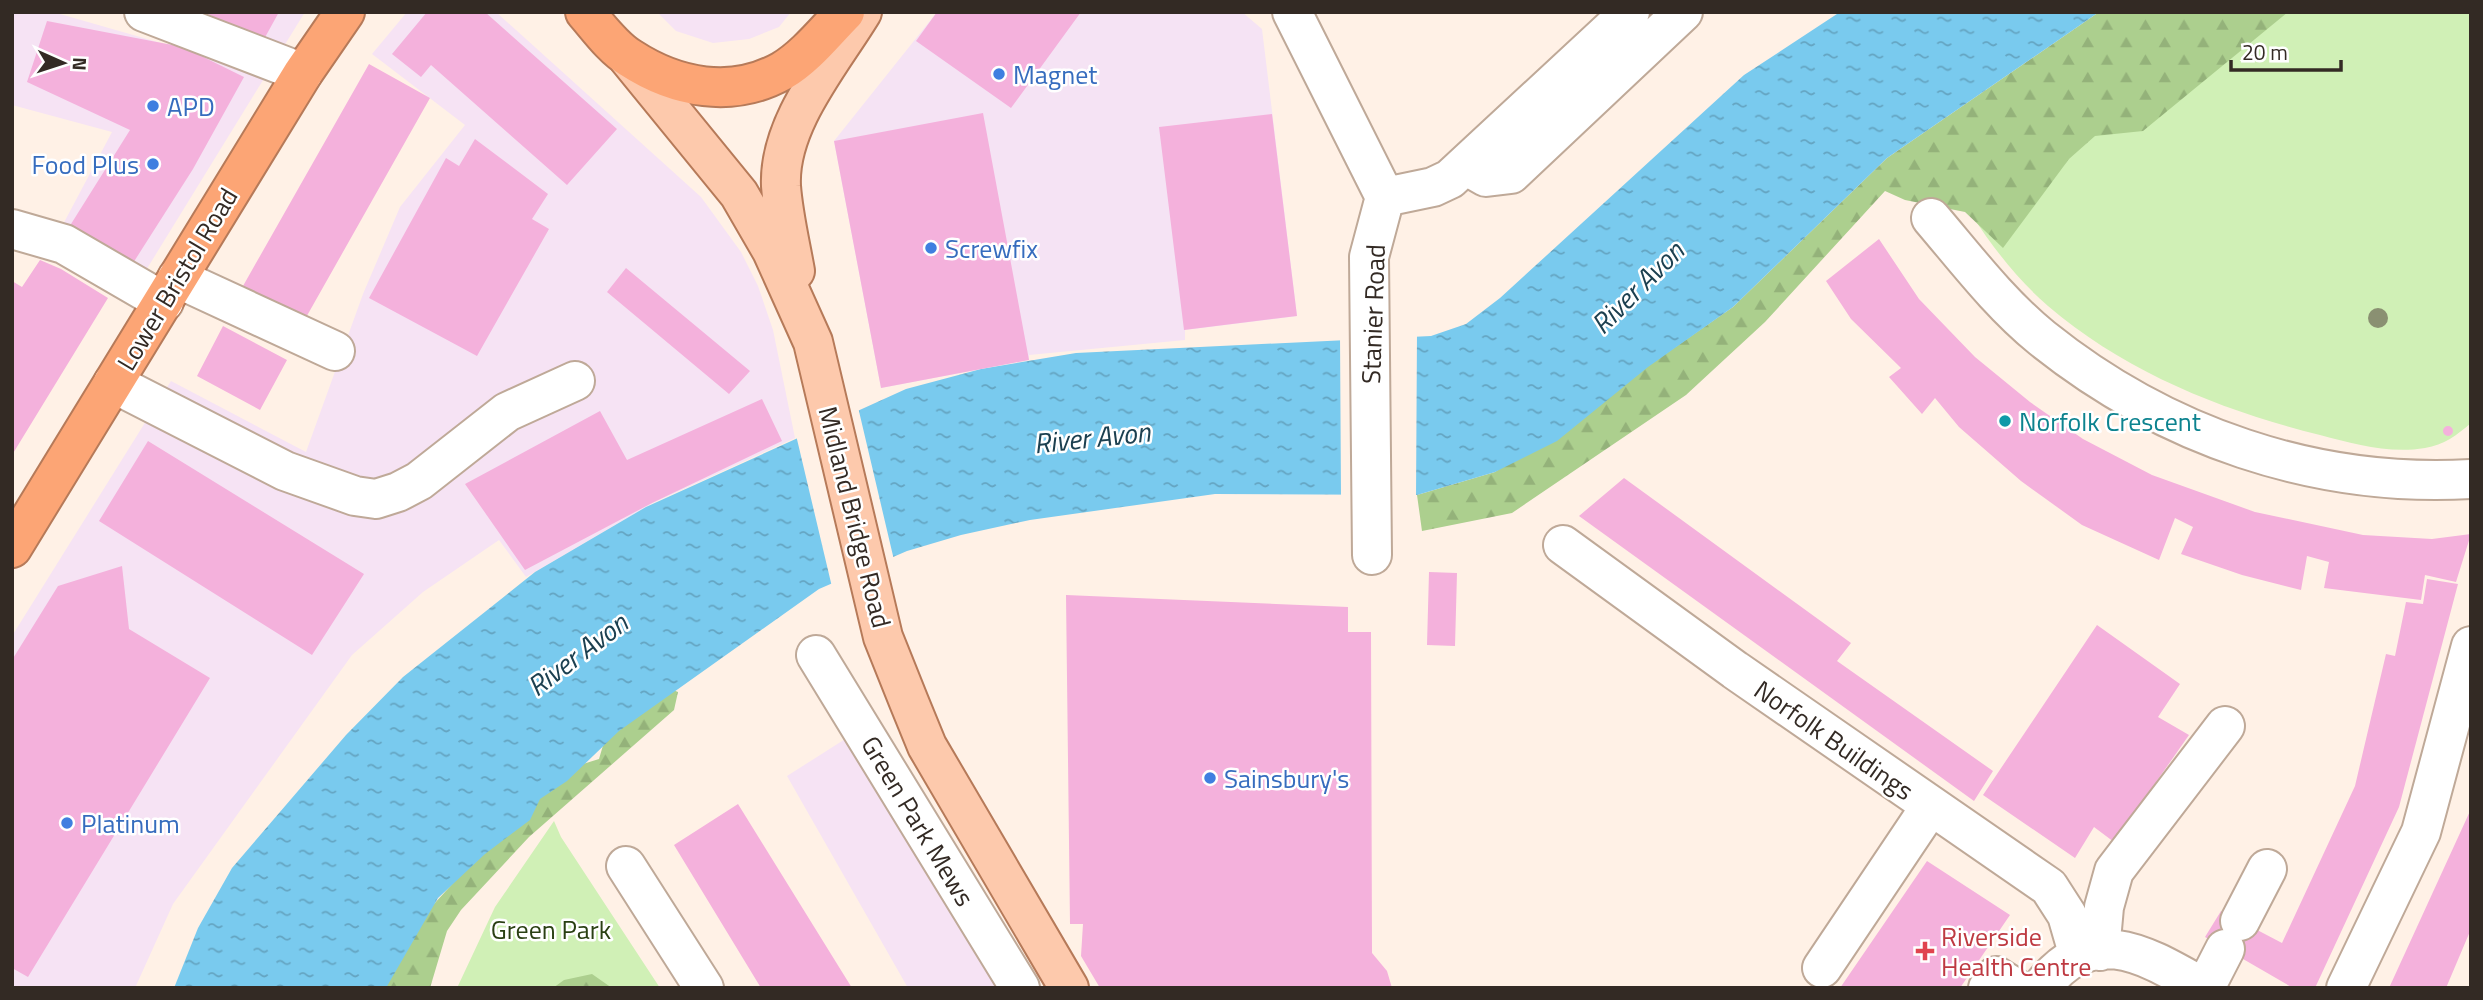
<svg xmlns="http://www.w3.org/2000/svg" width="2483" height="1000" font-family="'Titillium Web',sans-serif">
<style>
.commercial{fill:#f6e3f4}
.industrial{fill:#f5e3f4}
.green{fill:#d0f0b6}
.forest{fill:url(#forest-firs)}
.water{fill:url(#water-ripples)}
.pier{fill:#fff1e6}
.building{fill:#f4b1dc}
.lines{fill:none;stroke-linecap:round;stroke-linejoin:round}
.minor-casing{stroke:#bfa998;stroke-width:42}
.major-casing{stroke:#b67a59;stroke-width:42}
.highway-casing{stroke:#b67a59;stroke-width:42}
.minor{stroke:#fff;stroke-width:38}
.major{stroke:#fdc9ac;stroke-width:38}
.highway{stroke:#fca575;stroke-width:38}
.tree{fill:#8a9072}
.shop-dot{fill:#3f7fe0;stroke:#fff;stroke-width:2.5}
.culture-dot{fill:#0f9aa8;stroke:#fff;stroke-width:2.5}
.health-dot{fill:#e0444e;stroke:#fff;stroke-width:2.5}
.labels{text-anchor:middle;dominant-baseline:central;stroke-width:5;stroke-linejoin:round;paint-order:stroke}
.shop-label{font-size:26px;fill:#366cbe;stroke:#fff;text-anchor:start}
.street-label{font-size:26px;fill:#332a24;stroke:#fff}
.culture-label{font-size:26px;fill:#0d838f;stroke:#fff;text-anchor:start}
.park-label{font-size:26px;fill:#2a4013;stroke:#fff}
.health-label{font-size:26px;fill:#be3a42;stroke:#fff;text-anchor:start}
.water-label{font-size:28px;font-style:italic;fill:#1c4050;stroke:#fff}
</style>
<defs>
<pattern id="forest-firs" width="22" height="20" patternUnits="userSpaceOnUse" patternTransform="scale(1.75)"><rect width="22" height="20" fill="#accf8e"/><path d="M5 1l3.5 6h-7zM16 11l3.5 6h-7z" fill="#94b27a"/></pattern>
<pattern id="water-ripples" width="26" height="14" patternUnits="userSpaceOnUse" patternTransform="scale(1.75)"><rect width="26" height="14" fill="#79caee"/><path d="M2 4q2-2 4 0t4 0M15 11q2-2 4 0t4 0" fill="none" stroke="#64a4c1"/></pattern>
</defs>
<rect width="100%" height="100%" fill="#fff1e6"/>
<path class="commercial" d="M12 12H53L168 45 189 12H305L140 280 60 230 112 132 12 105Z
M407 12H496L701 197 741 252 758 286 773 330 795 438 653 503 526 577 499 540 423 592 352 655 173 904 135 988H12V636L171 381 306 452 363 294 400 207 465 125 372 54Z
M657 12H791L779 27 749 39 713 43 676 31Z
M850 736 1007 988H908L787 776Z"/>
<path class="industrial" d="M937 12H1242L1262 29 1297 316 1185 330V340L1029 355V360L881 388 834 141Z"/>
<path class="green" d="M2213 12H2471V423C2457 435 2444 445 2425 448 2389 454 2354 444 2320 435 2223 411 2125 372 2048 306 2019 281 1994 249 1973 217Z
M554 821 561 837 660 988H457L495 907Z"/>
<path class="forest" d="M2099 12H2288L2143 131 2095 136 2069 159 2003 248 1965 212 1905 200 1885 191 1765 322 1686 395 1512 513 1422 531 1417 495 1495 472 1733 307 1887 158Z
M666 687 678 692 674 710 529 837 461 910 447 931 430 988H357L554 773 599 759 609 725Z
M592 974 612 988H553L564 980Z"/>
<path class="water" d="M1840 12H2099L1887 158 1733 307 1648 367 1557 441 1495 472 1417 495 1215 494 1030 520 961 535 907 551 819 589 619 731 567 781 540 799 530 820 485 854 438 898 386 988H174L198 928 232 868 346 735 403 677 535 572 646 507 906 389 981 369 1076 353 1431 336 1466 324 1500 298 1744 75Z"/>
<path class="pier" d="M1417 333 1416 498 1341 499 1340 336Z
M858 407 894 560 832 587 796 435Z"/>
<path class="building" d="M204 12H279L263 41Z
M427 12H485L617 129 567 185 431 65 421 77 392 54Z
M937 12H1081L1011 108 916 41Z
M47 21 183 47 244 77 193 169 128 271 66 232 130 130 27 82Z
M369 64 430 98 304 321 243 286Z
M983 113 1029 360 881 388 834 141Z
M1272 114 1297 316 1184 330 1159 127Z
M475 139 548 194 532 219 549 229 477 356 369 298 446 158 459 166Z
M1879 239 1919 299 1975 357 2030 402 2083 439 2152 475 2255 512 2363 535 2432 539 2471 534 2456 582 2425 575 2421 600 2324 588 2329 562 2307 556 2301 590 2242 575 2181 554 2193 527 2175 518 2159 560 2082 525 2021 481 1959 427 1935 398 1922 414 1889 377 1901 368 1851 319 1826 281Z
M40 260 61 269 108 298 12 455V281L22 287Z
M626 268 750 371 729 394 607 292Z
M223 326 287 360 260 410 197 376Z
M762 399 782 441 652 503 525 570 465 484 600 411 627 460Z
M2443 431a5 5 0 1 1 10 0a5 5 0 1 1-10 0Z
M148 441 364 574 312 655 99 521Z
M1624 478 1851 643 1837 661 1993 771 1974 801 1579 516Z
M122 566 129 629 210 678 28 977 12 968V660L58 586Z
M1429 572 1457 573 1455 646 1427 645Z
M2427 579 2458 584 2399 807 2315 988H2293L2205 937 2221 911 2282 943 2355 786 2386 654 2395 656 2406 602 2423 604Z
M1066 595 1348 607V632H1371L1372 953 1387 971 1392 988H1100L1081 956 1083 924H1070Z
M2097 625 2180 684 2158 717 2189 735 2114 842 2094 827 2075 858 1983 795Z
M738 804 852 988H761L674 845Z
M2471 809V929L2446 988H2389Z
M1927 861 2010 915 1960 988H1840Z"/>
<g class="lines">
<g class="minor-casing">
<path id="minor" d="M144 12 303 73
M1292 12 1385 197 1369 257 1372 555
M1465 165 1486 177 1511 174 1683 12
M1385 197 1433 187 1450 179 1630 12
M1931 218C1966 259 2000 304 2042 338 2164 436 2315 488 2471 479
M12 229 64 244 164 302
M177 278 335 351
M113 383 285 471 355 496 376 499 398 492 419 481 507 412 575 381
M1563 545 1735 670 2049 887 2067 915 2078 953
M816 655 1020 988
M626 866 704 988
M2240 921 2267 869
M2100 951 2104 907 2114 871 2225 726
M1822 968 1930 807
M1988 988 1996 976 2015 988
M2041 988C2092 921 2144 954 2204 988
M2205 988 2225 949
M2346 988 2421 832 2471 646"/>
</g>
<g class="major-casing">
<path id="major" d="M628 58 739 194 772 251 813 342 883 637 909 702 927 746 1069 988
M795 271C790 243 783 214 781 186 778 124 831 63 862 12"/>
</g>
<g class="highway-casing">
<path id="highway" d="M585 12C598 27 613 48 630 58 676 88 732 99 782 71 806 57 826 31 845 12
M12 548 303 73 345 12"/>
</g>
<use href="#minor" class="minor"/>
<use href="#major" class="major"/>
<use href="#highway" class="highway"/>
</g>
<circle class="tree" cx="2378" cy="318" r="10"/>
<g class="shop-dot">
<circle cx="999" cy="74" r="7"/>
<circle cx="153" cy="106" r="7"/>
<circle cx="153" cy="164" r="7"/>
<circle cx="931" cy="248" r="7"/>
<circle cx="1210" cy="778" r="7"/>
<circle cx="67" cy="823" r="7"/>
</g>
<circle class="culture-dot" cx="2005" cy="421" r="7"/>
<path class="health-dot" d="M1921.5 940.5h7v7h7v7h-7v7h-7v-7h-7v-7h7z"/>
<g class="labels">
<g class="shop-label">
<text x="1013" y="74">Magnet</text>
<text x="167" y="106">APD</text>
<text x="139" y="164" text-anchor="end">Food Plus</text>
<text x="945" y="248">Screwfix</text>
<text x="1224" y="778">Sainsbury's</text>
<text x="81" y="823">Platinum</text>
</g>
<g class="street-label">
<text transform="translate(177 279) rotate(-59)">Lower Bristol Road</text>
<text transform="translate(1373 314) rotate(-88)">Stanier Road</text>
<text transform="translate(855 517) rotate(76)">Midland Bridge Road</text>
<text transform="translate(1834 740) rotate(35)">Norfolk Buildings</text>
<text transform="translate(918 821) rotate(59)">Green Park Mews</text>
</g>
<g class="culture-label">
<text x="2019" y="421">Norfolk Crescent</text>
</g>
<g class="park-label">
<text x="551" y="929">Green Park</text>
</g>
<g class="health-label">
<text x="1941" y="936">Riverside<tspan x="1941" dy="30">Health Centre</tspan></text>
</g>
<g class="water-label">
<text transform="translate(1637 287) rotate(-45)">River Avon</text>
<text transform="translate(1092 437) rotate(-6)">River Avon</text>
<text transform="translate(577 654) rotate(-37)">River Avon</text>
</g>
</g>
<rect width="2483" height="1000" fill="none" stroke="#332a24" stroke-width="28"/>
<g transform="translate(63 63) rotate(93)" stroke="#ffffff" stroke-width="5" paint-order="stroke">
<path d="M0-5L12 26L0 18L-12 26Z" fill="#332a24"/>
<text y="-10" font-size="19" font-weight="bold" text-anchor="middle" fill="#332a24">N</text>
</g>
<path d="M2231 60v10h110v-10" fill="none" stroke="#332a24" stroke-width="3.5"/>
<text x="2242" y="60" font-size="21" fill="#332a24" stroke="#ffffff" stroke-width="5" paint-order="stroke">20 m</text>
</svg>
